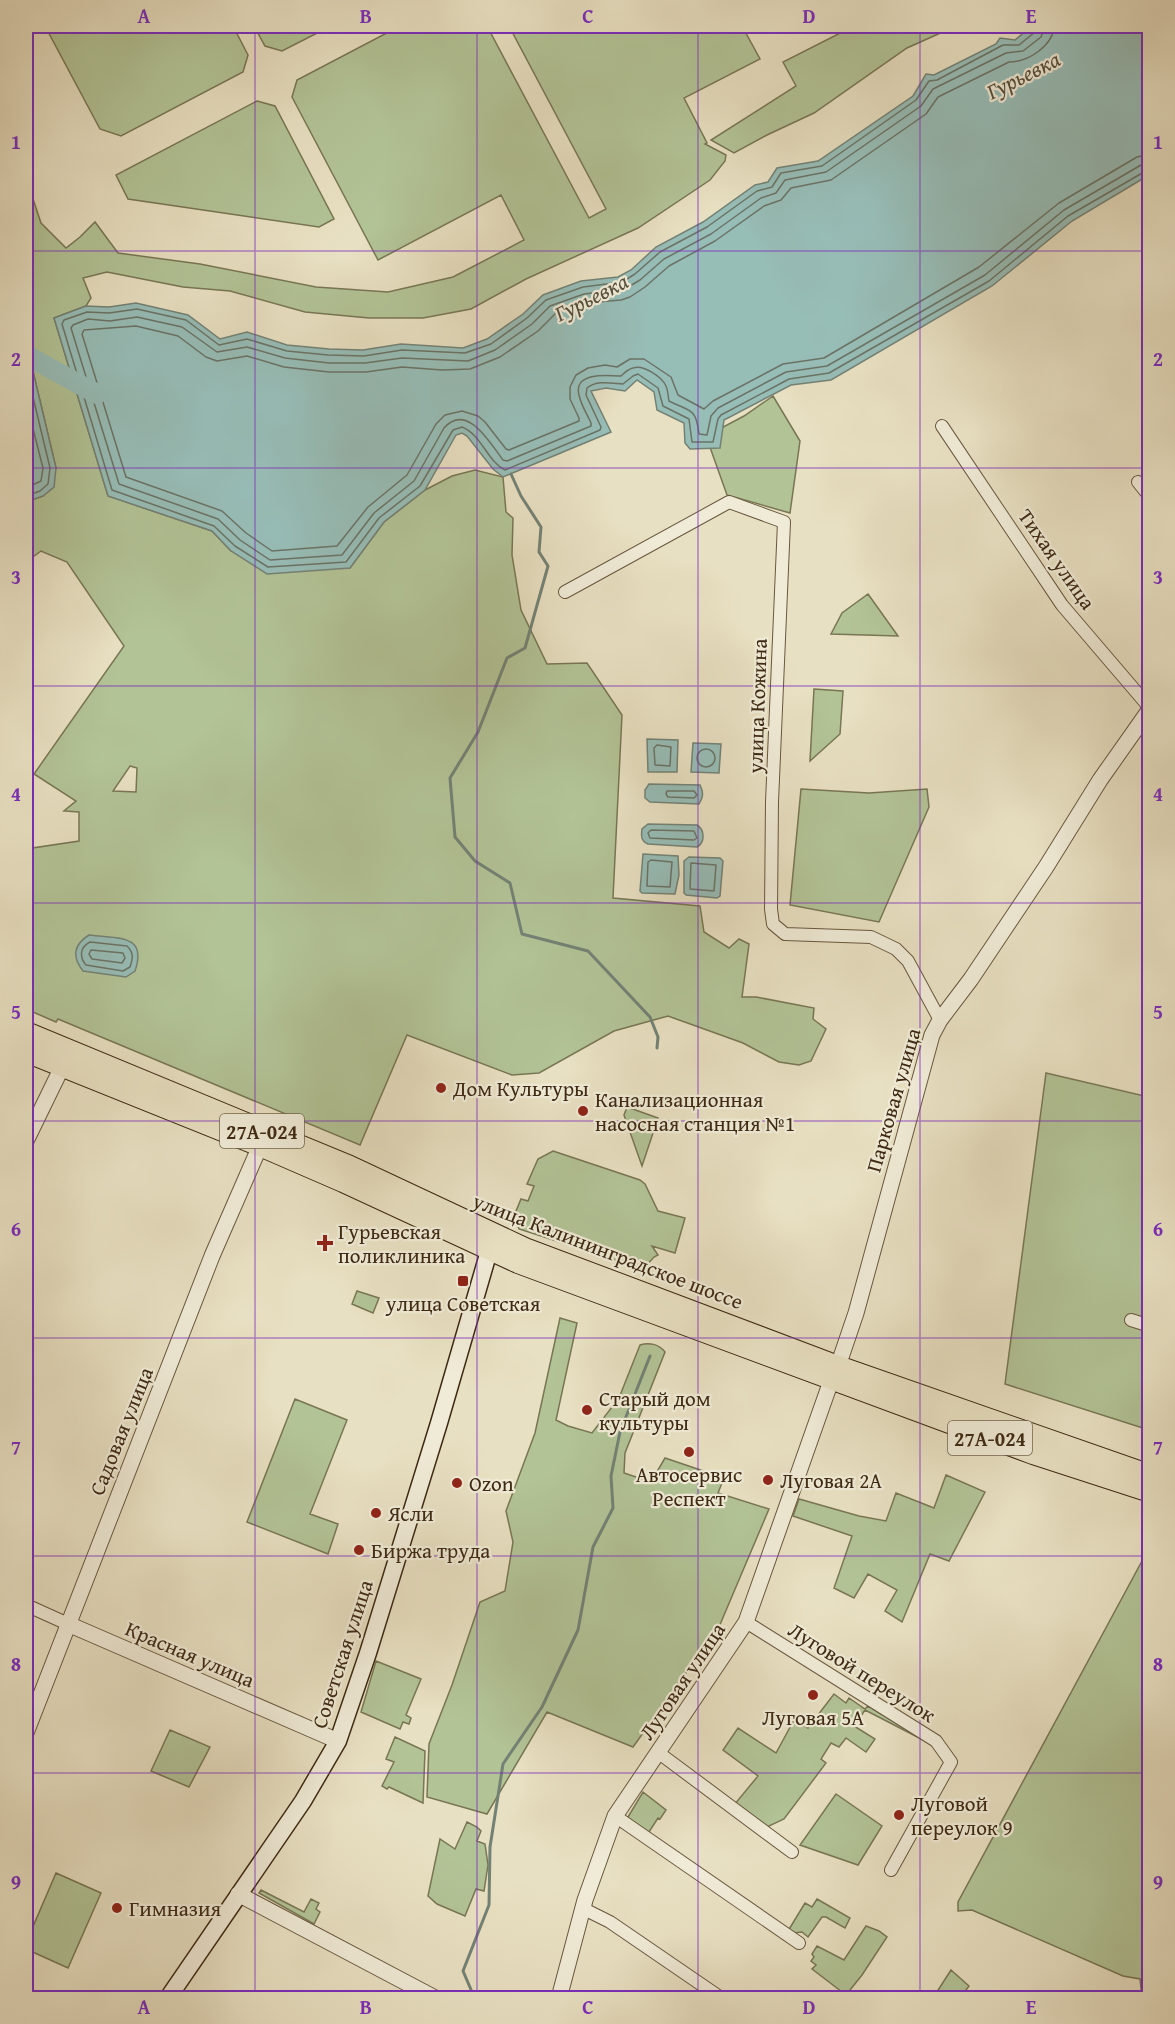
<svg xmlns="http://www.w3.org/2000/svg" width="1175" height="2024" font-family="'Gentium Book Plus',serif">
<style>
.green{fill:#b2c396;stroke:#787654;stroke-width:1.5;fill-rule:evenodd}
.water{fill:#97bdb7;stroke:#738275;stroke-width:1.5}
.lines{fill:none;stroke-linecap:round;stroke-linejoin:round}
.shore{stroke:#6a7365;stroke-width:1.5}
.stream{stroke:#738275;stroke-width:3}
.river{stroke:#97bdb7;stroke-width:20}
.minor-casing{stroke:#68573f;stroke-width:14}
.tertiary-casing{stroke:#68573f;stroke-width:17}
.secondary-casing{stroke:#3d2913;stroke-width:19}
.primary-casing{stroke:#3d2913;stroke-width:22}
.minor{stroke:#f0ebd7;stroke-width:12}
.tertiary{stroke:#f0ebd7;stroke-width:15}
.secondary{stroke:#f0ebd7;stroke-width:16}
.primary{stroke:#e8e0c2;stroke-width:20}
.grid{fill:none;stroke:#7b2cbf;stroke-width:1.5;stroke-opacity:0.55}
.poi-dot{fill:#8f2418;stroke:#f0ebd7;stroke-width:2}
.labels{text-anchor:middle;dominant-baseline:central;stroke-width:4.5;stroke-linejoin:round;paint-order:stroke}
.shield{fill:#f0ebd7;stroke:#73634e;stroke-width:1.5}
.shield-label{font-size:20px;font-weight:bold;fill:#3d2913}
.street-label{font-size:21px;fill:#3d2913;stroke:#f0ebd7}
.poi-label{font-size:21px;fill:#3d2913;stroke:#f0ebd7;text-anchor:start}
.water-label{font-size:22px;font-style:italic;fill:#544e3c;stroke:#f0ebd7}
.neatline{fill:none;stroke:#7b2cbf;stroke-width:2}
.grid-label{font-size:20px;text-anchor:middle;font-weight:bold;fill:#7b2cbf}
</style>
<rect width="100%" height="100%" fill="#e8e0c2"/>
<filter id="stains"><feTurbulence type="fractalNoise" baseFrequency=".00333" numOctaves="4"/><feColorMatrix values="0 0 0 0 .2 0 0 0 0 .09 0 0 0 0 .02 0 0 0 .5 -.17"/></filter>
<radialGradient id="worn" r=".72"><stop offset=".6" stop-color="#630" stop-opacity="0"/><stop offset="1" stop-color="#630" stop-opacity=".3"/></radialGradient>
<path class="green" d="M45 26H233L248 55 243 72 121 136 100 129Z
M254 26H331L282 51 265 46Z
M400 26H487L589 218 606 209 509 26H742L760 59 684 98 707 143 705 144 726 155 725 161 710 180 638 228 526 279 471 309 423 318H369L305 312 230 291 183 287 107 272 83 278 91 298 86 306 54 318 108 496 212 531 231 551 350 568 384 522 425 490 452 476 475 470 503 477 506 512 513 518 512 555 521 610 547 664 587 663 622 715 613 898 700 906 704 932 729 948 739 939 749 944 742 997H756L814 1008 813 1019 826 1029 811 1061 799 1065 779 1062 743 1043 668 1016 614 1031 539 1073 512 1075 407 1035 360 1145 58 1019 56 1022 26 1009V849L79 841V812L64 811 76 801 34 774 124 646 67 562 41 551 26 562V502L43 496 56 468 26 342V178L41 223 66 248 80 237 95 222 118 253 200 264 316 287 388 292 453 277 524 240 501 195 378 260 292 97 297 80ZM130 766 137 768 136 792 113 791Z
M854 26H956L907 48 814 113 767 135 734 153 711 140 796 86 783 62Z
M257 101 275 106 334 219 319 227 128 199 116 175Z
M773 396 800 441 790 513 727 495 706 436 744 416Z
M868 594 898 636 831 634 842 613Z
M814 689 843 691 840 734 810 761Z
M801 789 869 793 927 789 929 807 879 922 790 905Z
M1046 1073 1149 1097V1430L1005 1384Z
M627 1107 658 1118 642 1166 624 1115Z
M553 1151 640 1180 645 1184 658 1211 685 1218 675 1253 652 1246 658 1255 654 1257 643 1269 519 1229 514 1216 521 1199 528 1201 534 1186 527 1184 538 1159Z
M357 1291 379 1298 373 1313 352 1304Z
M560 1318 577 1323 556 1420 568 1426 592 1433 619 1398 640 1345C649 1342 659 1344 665 1352L625 1453 624 1473 651 1482 665 1458 724 1478 718 1493 769 1509 719 1627 633 1747 547 1712 487 1814 427 1797 429 1744 452 1685 480 1602 505 1591 513 1542 506 1511 535 1433Z
M295 1399 347 1420 310 1514 338 1524 328 1554 247 1522Z
M946 1475 985 1492 949 1561 930 1554 902 1622 885 1611 897 1590 868 1574 854 1598 834 1588 852 1536 793 1516 799 1499 859 1516 886 1521 896 1493 934 1508Z
M1149 1548 1150 1998H1142L1140 1979 1123 1976 972 1910 958 1911V1902Z
M376 1661 421 1679 406 1715 411 1718 409 1724 403 1722 400 1729 361 1712Z
M834 1694 846 1703 849 1698 865 1709 868 1706 931 1744 865 1710 854 1726 875 1739 866 1752 846 1738 839 1747 831 1743 821 1759 826 1763 784 1819 765 1828 734 1805 758 1776 723 1750 738 1728 776 1753 794 1720 808 1728Z
M170 1730 210 1747 189 1787 151 1771Z
M395 1737 425 1751 423 1803 389 1787 387 1789 382 1786 394 1762 386 1759Z
M643 1792 666 1810 660 1819 658 1818 647 1835 628 1822V1817Z
M836 1794 882 1826 858 1865 800 1845Z
M467 1822 477 1827 481 1831 477 1841 485 1844 488 1865 484 1891 476 1889 465 1916 437 1904 428 1896 440 1839 455 1849Z
M56 1873 101 1893 68 1968 26 1949V1943Z
M261 1890 304 1912 311 1899 319 1903 316 1909 320 1912 314 1924 259 1893Z
M817 1899 850 1918 845 1928 826 1917H822L808 1937 802 1932 793 1933 788 1931 805 1903 812 1907Z
M866 1926 879 1931 887 1937 862 1975 846 1995 812 1969 816 1965 811 1961 814 1957 812 1954 817 1946 844 1960Z
M951 1970 969 1986 960 1998H933Z"/>
<path class="water" d="M1038 26H1149V175L1072 221 992 286 831 380 791 385 724 420 720 448 690 449 685 443 684 423 657 410 654 392 637 380 625 391 606 388 591 391 611 432 503 477 493 469 467 436 462 433 456 435 425 490 384 522 350 568 267 574 231 551 212 531 108 496 54 318 86 306 109 307 136 303 188 315 220 339 247 332 287 345 329 349 363 350 401 344 463 348 487 339 523 314 543 295 581 281 618 277 631 270 656 247 703 222 755 185 768 182 777 168 818 161 913 96 926 74 934 75 996 44 1000 38 1015 40 1028 29Z
M26 342 56 468 54 487 43 496 26 502Z
M647 739 678 740 677 772H648Z
M693 743 721 744 719 773 691 772Z
M649 784 700 785C704 793 703 797 699 804L650 802 645 798V790Z
M648 824 697 825C704 829 706 842 697 847L648 844C641 841 641 836 642 829Z
M643 854 678 856 679 875 675 894 642 893 640 891Z
M689 857 720 858 723 861 720 896 717 898 686 895 684 893V861Z
M89 935C116 939 148 933 135 971L126 977 83 971C72 957 73 945 89 935Z"/>
<g class="lines">
<path class="shore" d="M1037 26 1035 32 1019 45H1003L937 80 929 81 916 100 822 166 781 173 772 187 757 191 707 227 660 252 635 274 622 282 583 287 546 300 527 318 491 344 465 353 402 350 364 356 328 355 287 351 247 339 219 345 186 320 137 309 109 313 87 312 64 320 62 324 112 490 214 526 235 546 268 567 346 562 379 518 420 486 453 430 462 427C482 435 487 461 505 470L600 430 601 427 586 395 587 388C597 380 610 383 623 384L633 376 638 374 658 388 663 406 689 419 692 442H713L718 419 721 415 789 379 829 373 989 281 1068 216 1144 172 1150 171
M1045 26 1041 37 1023 51 1006 53 933 89 921 106 826 172 785 180 776 193 761 198 711 234 664 259 640 280 625 289 584 294 550 306 532 324 495 350 468 361 402 358 365 363H329L285 358 247 347 217 352 182 327 137 317 110 321 88 319 73 325 71 328 119 484 218 519 240 540 270 560 342 555 374 513 414 481 444 428C467 402 490 443 503 460L507 461 591 426V423C587 414 581 405 579 395 573 372 607 375 621 376 624 373 628 369 633 368 643 364 662 377 666 386 668 390 668 396 669 401 690 412 696 407 699 434L707 435 711 416 718 408 786 372 827 366 985 275 1064 210 1141 165 1150 163
M1054 26C1053 46 1028 62 1009 62L938 97 926 114 831 180 791 188 781 200 764 206 715 241 669 266 645 287 630 297 621 300 586 303 555 314 538 331 500 357 470 369 442 370 402 367 366 372H329L284 367 247 356 217 361 206 357 178 336 136 326 84 330 82 334 126 477 222 511 246 533 272 551 337 546 368 507 407 475 436 424 445 415 462 411 478 416 485 422 506 449 509 450 579 421V418L570 399V387L576 375 588 368 605 365 617 367 630 359H644L671 377 678 395 704 409 713 401 783 364 824 358 979 267 1059 203 1137 157 1150 154
M26 368 50 468 48 484 40 491 26 496
M26 401 43 468 41 481 26 488
M657 745 671 747 670 766 655 765 654 748Z
M697 758a9 9 0 1 1 18 0a9 9 0 1 1-18 0Z
M667 791H694L697 795 694 798 668 797 666 794Z
M651 830 694 831 697 838 694 840 650 838 648 833Z
M651 860 672 862 670 887 647 886 648 862Z
M691 863 716 865 714 891 690 889Z
M90 942 127 946C134 953 133 958 130 967L123 971 86 965C79 957 80 947 90 942Z
M91 950 123 953 125 958 122 963 92 959 89 954Z"/>
<path class="stream" d="M511 474 521 496 541 527 539 552 548 566 525 648 507 658 478 732 450 778 455 837 475 861 510 883 522 934 588 951 650 1017 658 1037 657 1048
M469 1998 472 1992 463 1971 489 1905 490 1847 503 1764 542 1707 578 1630 593 1547 613 1508 611 1476 620 1432 650 1356"/>
<path class="river" d="M26 355 97 394"/>
<g class="minor-casing">
<path id="minor" d="M942 426 1062 605 1150 708
M1138 482 1150 497
M565 592 729 502 784 522 772 802 771 909 773 924 785 934 871 937 896 949 908 961 940 1020
M1131 1320 1150 1326
M26 1605 68 1624
M746 1622 936 1741 951 1762 891 1870
M659 1753 792 1852
M615 1816 799 1943
M584 1909 610 1922 721 1998"/>
</g>
<g class="tertiary-casing">
<path id="tertiary" d="M26 1141 62 1067
M838 1366 856 1313 932 1035 940 1020 971 979 1046 867 1100 780 1150 709
M68 1624 338 1741
M26 1733 212 1256 260 1146
M238 1894 435 1998
M559 1998 585 1900 615 1816 746 1622 831 1381"/>
</g>
<g class="secondary-casing">
<path id="secondary" d="M168 1998 303 1801 338 1741 368 1653 439 1423 489 1251"/>
</g>
<g class="primary-casing">
<path id="primary" d="M26 1032 350 1166 525 1248 838 1366 1150 1475
M26 1052 260 1146 343 1182 518 1263 1033 1454 1150 1492"/>
</g>
<use href="#minor" class="minor"/>
<use href="#tertiary" class="tertiary"/>
<use href="#secondary" class="secondary"/>
<use href="#primary" class="primary"/>
</g>
<path class="grid" d="M255 26V1998M477 26V1998M698 26V1998M920 26V1998M26 251H1150M26 468H1150M26 686H1150M26 903H1150M26 1121H1150M26 1338H1150M26 1556H1150M26 1773H1150"/>
<g class="poi-dot">
<circle cx="441" cy="1088" r="6"/>
<circle cx="583" cy="1111" r="6"/>
<path d="M322 1234h6v6h6v6h-6v6h-6v-6h-6v-6h6z"/>
<rect x="457" y="1275" width="12" height="12" rx="3"/>
<circle cx="587" cy="1410" r="6"/>
<circle cx="689" cy="1452" r="6"/>
<circle cx="768" cy="1480" r="6"/>
<circle cx="457" cy="1483" r="6"/>
<circle cx="376" cy="1513" r="6"/>
<circle cx="359" cy="1550" r="6"/>
<circle cx="813" cy="1695" r="6"/>
<circle cx="899" cy="1815" r="6"/>
<circle cx="117" cy="1908" r="6"/>
</g>
<g class="labels">
<g class="shield">
<rect x="220" y="1114" width="84" height="34" rx="4.5"/>
<rect x="948" y="1421" width="84" height="34" rx="4.5"/>
</g>
<g class="shield-label">
<text x="262" y="1131">27А-024</text>
<text x="990" y="1438">27А-024</text>
</g>
<g class="street-label">
<text transform="translate(1057 559) rotate(55)">Тихая улица</text>
<text transform="translate(757 706) rotate(-88)">улица Кожина</text>
<text transform="translate(893 1100) rotate(-74)">Парковая улица</text>
<text transform="translate(608 1251) rotate(21)">улица Калининградское шоссе</text>
<text transform="translate(121 1431) rotate(-68)">Садовая улица</text>
<text transform="translate(190 1654) rotate(23)">Красная улица</text>
<text transform="translate(342 1654) rotate(-72)">Советская улица</text>
<text transform="translate(862 1672) rotate(32)">Луговой переулок</text>
<text transform="translate(682 1681) rotate(-56)">Луговая улица</text>
</g>
<g class="poi-label">
<text x="453" y="1088">Дом Культуры</text>
<text x="595" y="1099">Канализационная<tspan x="595" dy="24">насосная станция №1</tspan></text>
<text x="338" y="1231">Гурьевская<tspan x="338" dy="24">поликлиника</tspan></text>
<text x="463" y="1303" text-anchor="middle">улица Советская</text>
<text x="599" y="1398">Старый дом<tspan x="599" dy="24">культуры</tspan></text>
<text x="689" y="1474" text-anchor="middle">Автосервис<tspan x="689" dy="24">Респект</tspan></text>
<text x="780" y="1480">Луговая 2А</text>
<text x="469" y="1483">Ozon</text>
<text x="388" y="1513">Ясли</text>
<text x="371" y="1550">Биржа труда</text>
<text x="813" y="1717" text-anchor="middle">Луговая 5А</text>
<text x="911" y="1803">Луговой<tspan x="911" dy="24">переулок 9</tspan></text>
<text x="129" y="1908">Гимназия</text>
</g>
<g class="water-label">
<text transform="translate(1023 75) rotate(-27)">Гурьевка</text>
<text transform="translate(591 297) rotate(-27)">Гурьевка</text>
</g>
</g>
<rect width="1175" height="2024" fill="none" stroke="#e8e0c2" stroke-width="66"/>
<rect x="33" y="33" width="1109" height="1958" class="neatline"/>
<g class="grid-label">
<text x="144" y="23">A</text>
<text x="366" y="23">B</text>
<text x="588" y="23">C</text>
<text x="809" y="23">D</text>
<text x="1031" y="23">E</text>
<text x="16" y="149">1</text>
<text x="1158" y="149">1</text>
<text x="16" y="366">2</text>
<text x="1158" y="366">2</text>
<text x="16" y="584">3</text>
<text x="1158" y="584">3</text>
<text x="16" y="801">4</text>
<text x="1158" y="801">4</text>
<text x="16" y="1019">5</text>
<text x="1158" y="1019">5</text>
<text x="16" y="1236">6</text>
<text x="1158" y="1236">6</text>
<text x="16" y="1454">7</text>
<text x="1158" y="1454">7</text>
<text x="16" y="1671">8</text>
<text x="1158" y="1671">8</text>
<text x="16" y="1889">9</text>
<text x="1158" y="1889">9</text>
<text x="144" y="2014">A</text>
<text x="366" y="2014">B</text>
<text x="588" y="2014">C</text>
<text x="809" y="2014">D</text>
<text x="1031" y="2014">E</text>
</g>
<rect width="100%" height="100%" filter="url(#stains)"/>
<rect width="100%" height="100%" fill="url(#worn)"/>
</svg>
